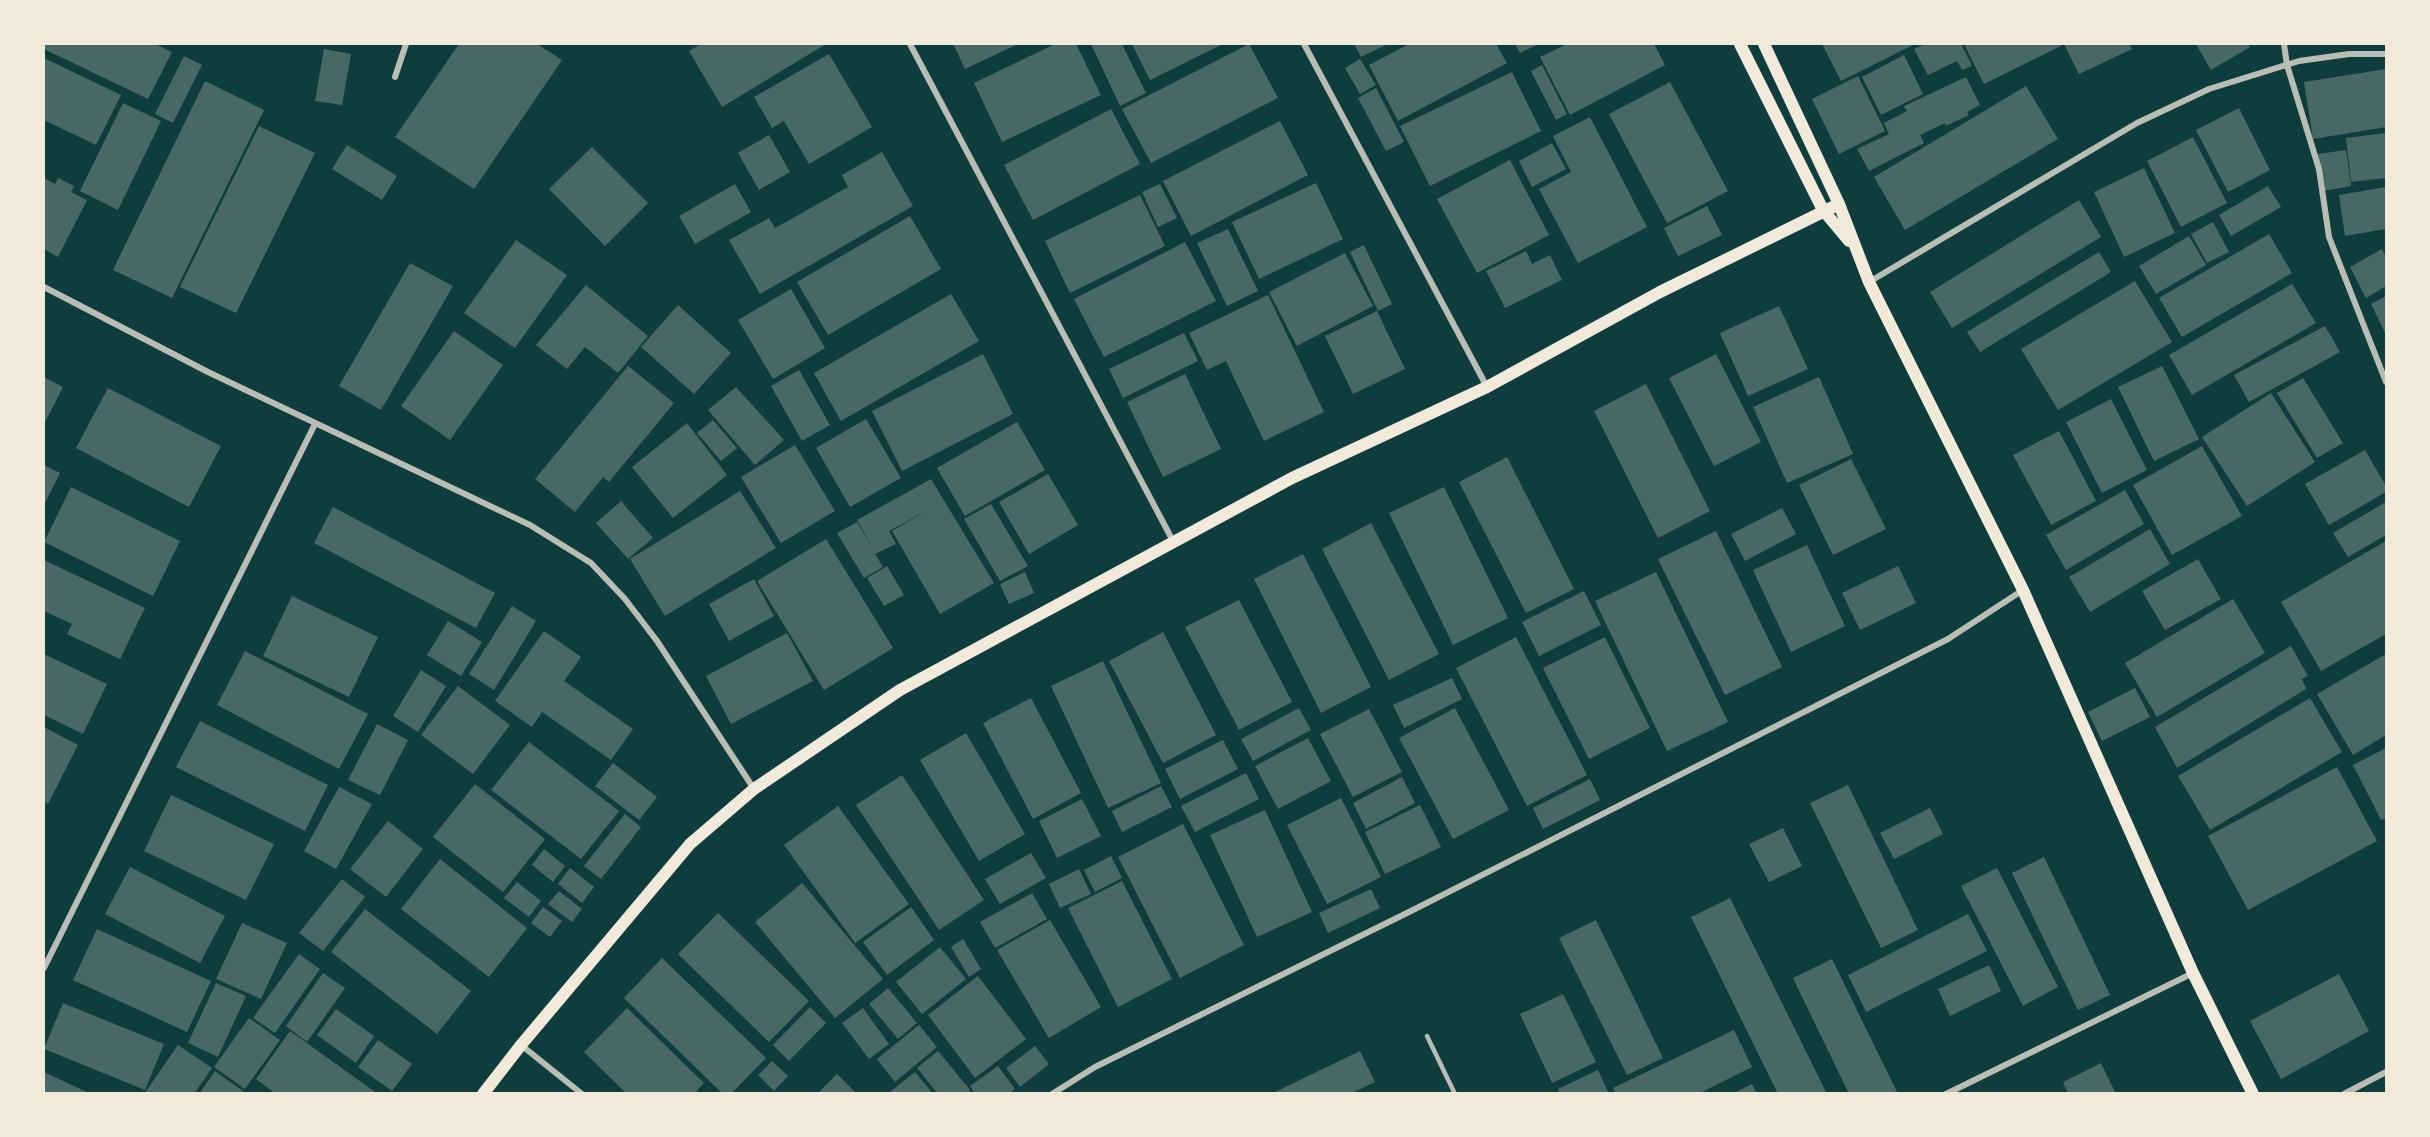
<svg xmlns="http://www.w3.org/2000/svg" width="2430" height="1137" font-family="'Work Sans',sans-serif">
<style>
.building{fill:#486865}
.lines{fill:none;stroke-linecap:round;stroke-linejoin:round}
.service{stroke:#b8beb3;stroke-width:4.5}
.minor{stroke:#b8beb3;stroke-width:6}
.secondary{stroke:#f1e9da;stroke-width:12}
</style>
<rect width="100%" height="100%" fill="#0f3d3e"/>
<path class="building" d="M44 44H155L172 52 148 99 44 49Z
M459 44H537L562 60 474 189 395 137Z
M701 44H826L722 107 689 51Z
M953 44H1018L965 69Z
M1055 44H1076L1101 95 1002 142 974 83Z
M1091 44H1122L1146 93 1120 106Z
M1132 44H1223L1150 80Z
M1249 44 1278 98 1151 163 1122 109Z
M1354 44H1388L1361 57Z
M1409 44H1496L1507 63 1398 121 1369 65Z
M1515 44H1539L1520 53Z
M1567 44H1654L1665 65 1570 115 1540 57Z
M1822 44H1915L1841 81Z
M1925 44H1961L1972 66 1962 70 1957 61 1928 75 1914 49Z
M1964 44H2060L2061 46 1984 84Z
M2064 44H2129L2132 49 2079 74Z
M2196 44H2248L2250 47 2211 70Z
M324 49 351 54 342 105 315 101Z
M829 54 872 127 809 164 784 121 772 128 754 97Z
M1904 55 1923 94 1881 115 1862 77Z
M184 56 202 65 173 123 155 114Z
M44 58 121 95 96 145 44 120Z
M1360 59 1376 85 1360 94 1345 68Z
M1542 65 1567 114 1556 120 1531 71Z
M2386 69V127L2313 139 2304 82Z
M1512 72 1541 131 1430 186 1400 126Z
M1858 76 1885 131 1839 154 1812 99Z
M1966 77 1980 105 1967 112 1969 115 1946 126 1945 123 1920 135 1924 143 1869 171 1857 149 1889 134 1884 123 1907 111 1904 106Z
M205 81 264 110 172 298 113 270Z
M1670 82 1728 191 1667 223 1609 114Z
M2026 86 2058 139 1905 230 1874 177Z
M1376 88 1404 142 1386 151 1358 98Z
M123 103 161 121 118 210 80 191Z
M2239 108 2270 170 2228 192 2196 130Z
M1111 109 1140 164 1033 220 1004 165Z
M1590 117 1647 227 1578 263 1539 189 1571 172 1553 136Z
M1280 121 1308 175 1191 236 1163 181Z
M259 126 315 153 236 313 180 287Z
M2386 133V178L2351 182 2346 138Z
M769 135 790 172 759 190 738 153Z
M2193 137 2227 203 2181 227 2147 161Z
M1552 143 1566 169 1532 187 1519 161Z
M347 145 397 176 382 200 332 169Z
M592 147 648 203 605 246 549 189Z
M2346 150 2351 186 2324 191 2318 154Z
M882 152 913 206 760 294 729 240 769 218 775 228 848 187 842 175Z
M1510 160 1549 235 1477 273 1437 199Z
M2144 168 2175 233 2124 257 2094 192Z
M44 178 55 184 58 178 74 186 71 192 87 200 58 257 44 249Z
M1316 183 1343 239 1259 279 1232 222Z
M735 184 751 212 695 244 679 216Z
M1160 184 1177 218 1158 227 1142 192Z
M2268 186 2281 207 2231 236 2219 215Z
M2386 187V229L2345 236 2339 195Z
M1140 195 1165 246 1070 293 1045 241Z
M2079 200 2101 237 1952 328 1930 292Z
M1707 206 1722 235 1678 256 1664 228Z
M910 216 941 269 828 335 797 282Z
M2213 222 2229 252 2207 263 2191 234Z
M1228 229 1258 291 1227 306 1197 243Z
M2269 234 2292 273 2182 337 2159 298Z
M2189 236 2206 265 2156 294 2139 266Z
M516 240 567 275 515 348 464 313Z
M1185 242 1216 301 1104 357 1074 299Z
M1364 245 1392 304 1378 311 1350 252Z
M2382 249 2386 257V286L2366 298 2350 267Z
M1526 251 1532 264 1550 255 1562 280 1505 308 1486 271Z
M2099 252 2111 272 1980 352 1967 332Z
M1345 253 1373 306 1297 346 1269 292Z
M410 263 453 286 381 410 339 386Z
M2135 281 2172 342 2058 410 2021 349Z
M2292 284 2316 323 2192 395 2169 355Z
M586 285 648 336 618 373 585 347 567 369 536 345Z
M791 289 825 348 773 379 738 320Z
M951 294 979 341 841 421 814 373Z
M1268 295 1324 412 1264 441 1226 361 1207 370 1189 333Z
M2386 296V335L2371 304Z
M678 305 731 353 694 394 641 347Z
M1779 306 1808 369 1748 396 1720 333Z
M1377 311 1405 369 1353 394 1325 336Z
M2325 326 2340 352 2249 402 2234 375Z
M454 331 503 365 450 440 401 406Z
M1184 333 1198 361 1123 398 1109 369Z
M983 354 1013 414 902 471 872 411Z
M1716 354 1761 442 1714 466 1669 378Z
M628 366 674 403 609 482 603 477 575 512 535 479Z
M2162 366 2199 439 2154 461 2118 387Z
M799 370 830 425 802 441 771 386Z
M1185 374 1221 449 1163 477 1127 402Z
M44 377 63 387 44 424Z
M1819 377 1853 454 1787 483 1753 407Z
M2303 378 2343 443 2317 458 2277 393Z
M1646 384 1710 511 1658 538 1594 411Z
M736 387 784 440 755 465 708 410Z
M108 388 221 446 189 507 76 448Z
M2271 393 2315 462 2247 506 2202 437Z
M2111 399 2147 470 2102 493 2066 422Z
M866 419 901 478 850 507 816 448Z
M713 420 737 448 721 461 697 433Z
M1017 422 1045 470 965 516 937 468Z
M687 423 727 475 673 518 632 467Z
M2059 431 2096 501 2051 525 2013 455Z
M795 445 835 511 781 543 741 477Z
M2202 446 2242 516 2172 555 2133 485Z
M2365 450 2386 486V492L2329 525 2305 484Z
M1507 457 1574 589 1526 613 1459 482Z
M1851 459 1886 529 1833 555 1799 485Z
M44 465 60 473 44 505Z
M1048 474 1078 525 1029 554 999 502Z
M931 479 994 583 940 614 892 531 926 511 889 531 896 544 875 554 883 567 864 578 837 533 857 522 874 550 857 520Z
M71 487 180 541 153 596 44 542Z
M1444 487 1508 618 1453 645 1389 513Z
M2125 490 2144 524 2066 570 2046 535Z
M740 491 776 548 665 616 630 559Z
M621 501 653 538 628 559 596 523Z
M2386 502V535L2348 557 2333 533Z
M991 504 1028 566 1000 581 964 519Z
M333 507 495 593 476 628 314 543Z
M1782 508 1796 534 1745 561 1731 534Z
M1371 523 1439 654 1389 680 1322 549Z
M2150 529 2170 564 2090 612 2069 577Z
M1716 531 1782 667 1725 695 1658 559Z
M826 539 893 648 824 690 757 581Z
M2386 541V634L2321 671 2281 602Z
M1807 545 1845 626 1791 652 1753 570Z
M1303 554 1371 687 1321 713 1254 579Z
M2198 559 2221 599 2165 630 2142 591Z
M44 560 145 608 120 659 67 634 72 624 44 611Z
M887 566 904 595 884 606 867 578Z
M1898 566 1916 603 1860 630 1842 593Z
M1025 572 1034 593 1009 604 1000 584Z
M1656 572 1728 722 1667 751 1595 601Z
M754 579 774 616 729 641 709 604Z
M1584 591 1601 625 1539 656 1522 622Z
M292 596 378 637 349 697 263 656Z
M2233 599 2265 653 2157 717 2125 663Z
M1239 600 1292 702 1239 730 1185 627Z
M512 606 536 621 494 690 469 674Z
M448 621 482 642 461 676 427 655Z
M544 631 581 657 564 681 633 729 611 760 542 712 532 727 495 701Z
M1163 632 1216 735 1163 763 1109 661Z
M787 633 813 681 731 724 706 676Z
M1516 637 1587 775 1527 806 1456 668Z
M1605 637 1650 728 1589 759 1543 668Z
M2291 646 2308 676 2302 679 2306 689 2177 768 2155 727Z
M245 651 368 714 339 769 217 705Z
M44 654 107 684 83 734 44 715Z
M2386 654V735L2353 755 2317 694Z
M1103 661 1161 783 1108 808 1051 686Z
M421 670 446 686 418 732 393 716Z
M1452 678 1462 699 1404 728 1393 705Z
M458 686 510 725 473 774 421 735Z
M2135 688 2150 717 2102 741 2088 712Z
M1031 698 1081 793 1033 819 983 723Z
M2310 698 2342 752 2210 830 2178 776Z
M1299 708 1311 730 1253 761 1241 739Z
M1455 708 1509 810 1453 839 1399 738Z
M1369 709 1402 772 1353 797 1320 734Z
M200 721 328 785 305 831 176 767Z
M377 724 408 740 380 795 348 780Z
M44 727 78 745 48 804 44 801Z
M966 733 1025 834 979 861 920 760Z
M1308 738 1331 781 1278 809 1255 766Z
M1223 740 1238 769 1180 799 1165 769Z
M529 742 619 811 581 859 491 790Z
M2386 748V818L2381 820 2353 765Z
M613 763 657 797 639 820 595 786Z
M2337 767 2377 841 2248 910 2208 836Z
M1246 773 1259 799 1195 832 1181 806Z
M902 775 984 900 939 930 856 805Z
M1402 777 1415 803 1366 829 1353 803Z
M1590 779 1600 800 1543 829 1533 808Z
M475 784 545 839 503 892 433 837Z
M1848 785 1918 930 1881 948 1810 803Z
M1161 786 1172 807 1122 832 1112 811Z
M339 787 372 804 336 869 304 851Z
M171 795 274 844 246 900 144 851Z
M1341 798 1381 877 1327 904 1287 825Z
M1082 799 1101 836 1057 858 1039 821Z
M1420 805 1441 847 1385 874 1365 832Z
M838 806 909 904 855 943 784 845Z
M1930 808 1943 834 1894 859 1880 833Z
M1265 810 1312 912 1257 937 1210 835Z
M625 814 641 827 601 879 584 866Z
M388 821 423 849 386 897 350 869Z
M1183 824 1244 945 1180 978 1118 857Z
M1783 828 1802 866 1769 882 1749 844Z
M544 849 565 866 553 882 532 865Z
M1031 853 1046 878 1000 904 985 879Z
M1111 856 1122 878 1095 892 1084 870Z
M2044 857 2110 995 2078 1010 2012 873Z
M440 859 527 928 489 977 401 909Z
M130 867 225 916 200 963 105 914Z
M570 868 594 887 582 903 558 884Z
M1997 868 2058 987 2023 1006 1961 886Z
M1079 869 1091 894 1060 908 1049 884Z
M342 879 365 897 323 951 299 933Z
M1122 881 1172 979 1118 1007 1068 908Z
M517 882 541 901 529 917 504 898Z
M802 883 883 979 835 1018 755 922Z
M1371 889 1380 908 1328 933 1319 913Z
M559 891 582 909 572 922 548 904Z
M1032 893 1047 919 995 948 980 922Z
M1730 898 1827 1094H1778L1691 917Z
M543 907 562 921 550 937 531 923Z
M911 907 934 940 887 975 863 942Z
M365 909 471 991 437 1034 331 952Z
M718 913 809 1001 769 1042 678 954Z
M1968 914 1987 951 1866 1012 1848 975Z
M1050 920 1101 1007 1049 1038 997 950Z
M1596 920 1663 1058 1627 1075 1559 938Z
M242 923 287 943 261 999 216 979Z
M97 929 211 981 187 1032 73 980Z
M963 939 981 969 969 977 951 947Z
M940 947 966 979 922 1014 896 982Z
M299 954 320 969 275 1033 253 1018Z
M662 958 766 1058 731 1094H723L624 998Z
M1832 959 1898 1094H1849L1793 978Z
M1989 965 2001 991 1950 1016 1938 989Z
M323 973 345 988 307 1042 286 1026Z
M2339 974 2369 1031 2281 1079 2250 1021Z
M978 976 1026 1039 975 1078 928 1015Z
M216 983 246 996 218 1057 188 1043Z
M888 988 917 1023 898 1039 869 1004Z
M1563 994 1596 1062 1552 1083 1520 1014Z
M63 1003 164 1044 145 1090 44 1049Z
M810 1007 826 1023 789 1061 773 1045Z
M627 1008 704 1083 694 1094H627L584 1052Z
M863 1008 889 1044 869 1059 842 1023Z
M336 1009 374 1036 356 1063 317 1035Z
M249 1018 280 1040 245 1089 214 1067Z
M919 1025 937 1047 895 1082 877 1059Z
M1734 1030 1752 1067 1698 1094H1616L1613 1088Z
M290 1031 378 1094H276L256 1079Z
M378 1040 412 1064 392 1091 358 1067Z
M178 1045 212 1068 194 1094H144Z
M1035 1046 1049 1064 1020 1087 1006 1068Z
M938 1051 971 1091 968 1094H938L917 1068Z
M1360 1051 1375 1082 1350 1094H1271Z
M772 1061 788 1076 774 1091 758 1075Z
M2101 1063 2116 1094H2068L2063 1082Z
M998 1066 1015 1089 1009 1094H975L970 1086Z
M1598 1070 1609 1094H1560L1558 1089Z
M215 1071 247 1094H199Z
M44 1072 91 1094H44Z
M915 1072 933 1094H893L891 1091Z
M837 1074 857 1094H817Z
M1752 1084 1757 1094H1732Z"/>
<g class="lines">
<path class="service" d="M1427 1036 1455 1094"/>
<path class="minor" d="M910 44 1173 541
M1304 44 1487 387
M2284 44 2287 65 2319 169 2329 237 2386 382
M395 77 406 44
M1869 282 2137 123 2209 89 2299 61 2349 54H2386
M44 287 208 372 530 525 591 563 625 599 657 641 754 789
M44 968 315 424
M521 1045 582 1094
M1052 1094 1095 1067 1411 911 1948 639 2023 590
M1946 1094 2193 973
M2344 1094 2386 1072"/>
<path class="secondary" d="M1740 44 1823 210 1849 241
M1764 44 1839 204 1869 282 2023 590 2193 973 2253 1094
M483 1094 521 1045 690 844 754 789 900 690 1292 478 1487 387 1660 292 1839 204"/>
</g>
<rect width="2430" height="1137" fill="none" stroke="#f1e9da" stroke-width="90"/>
</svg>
